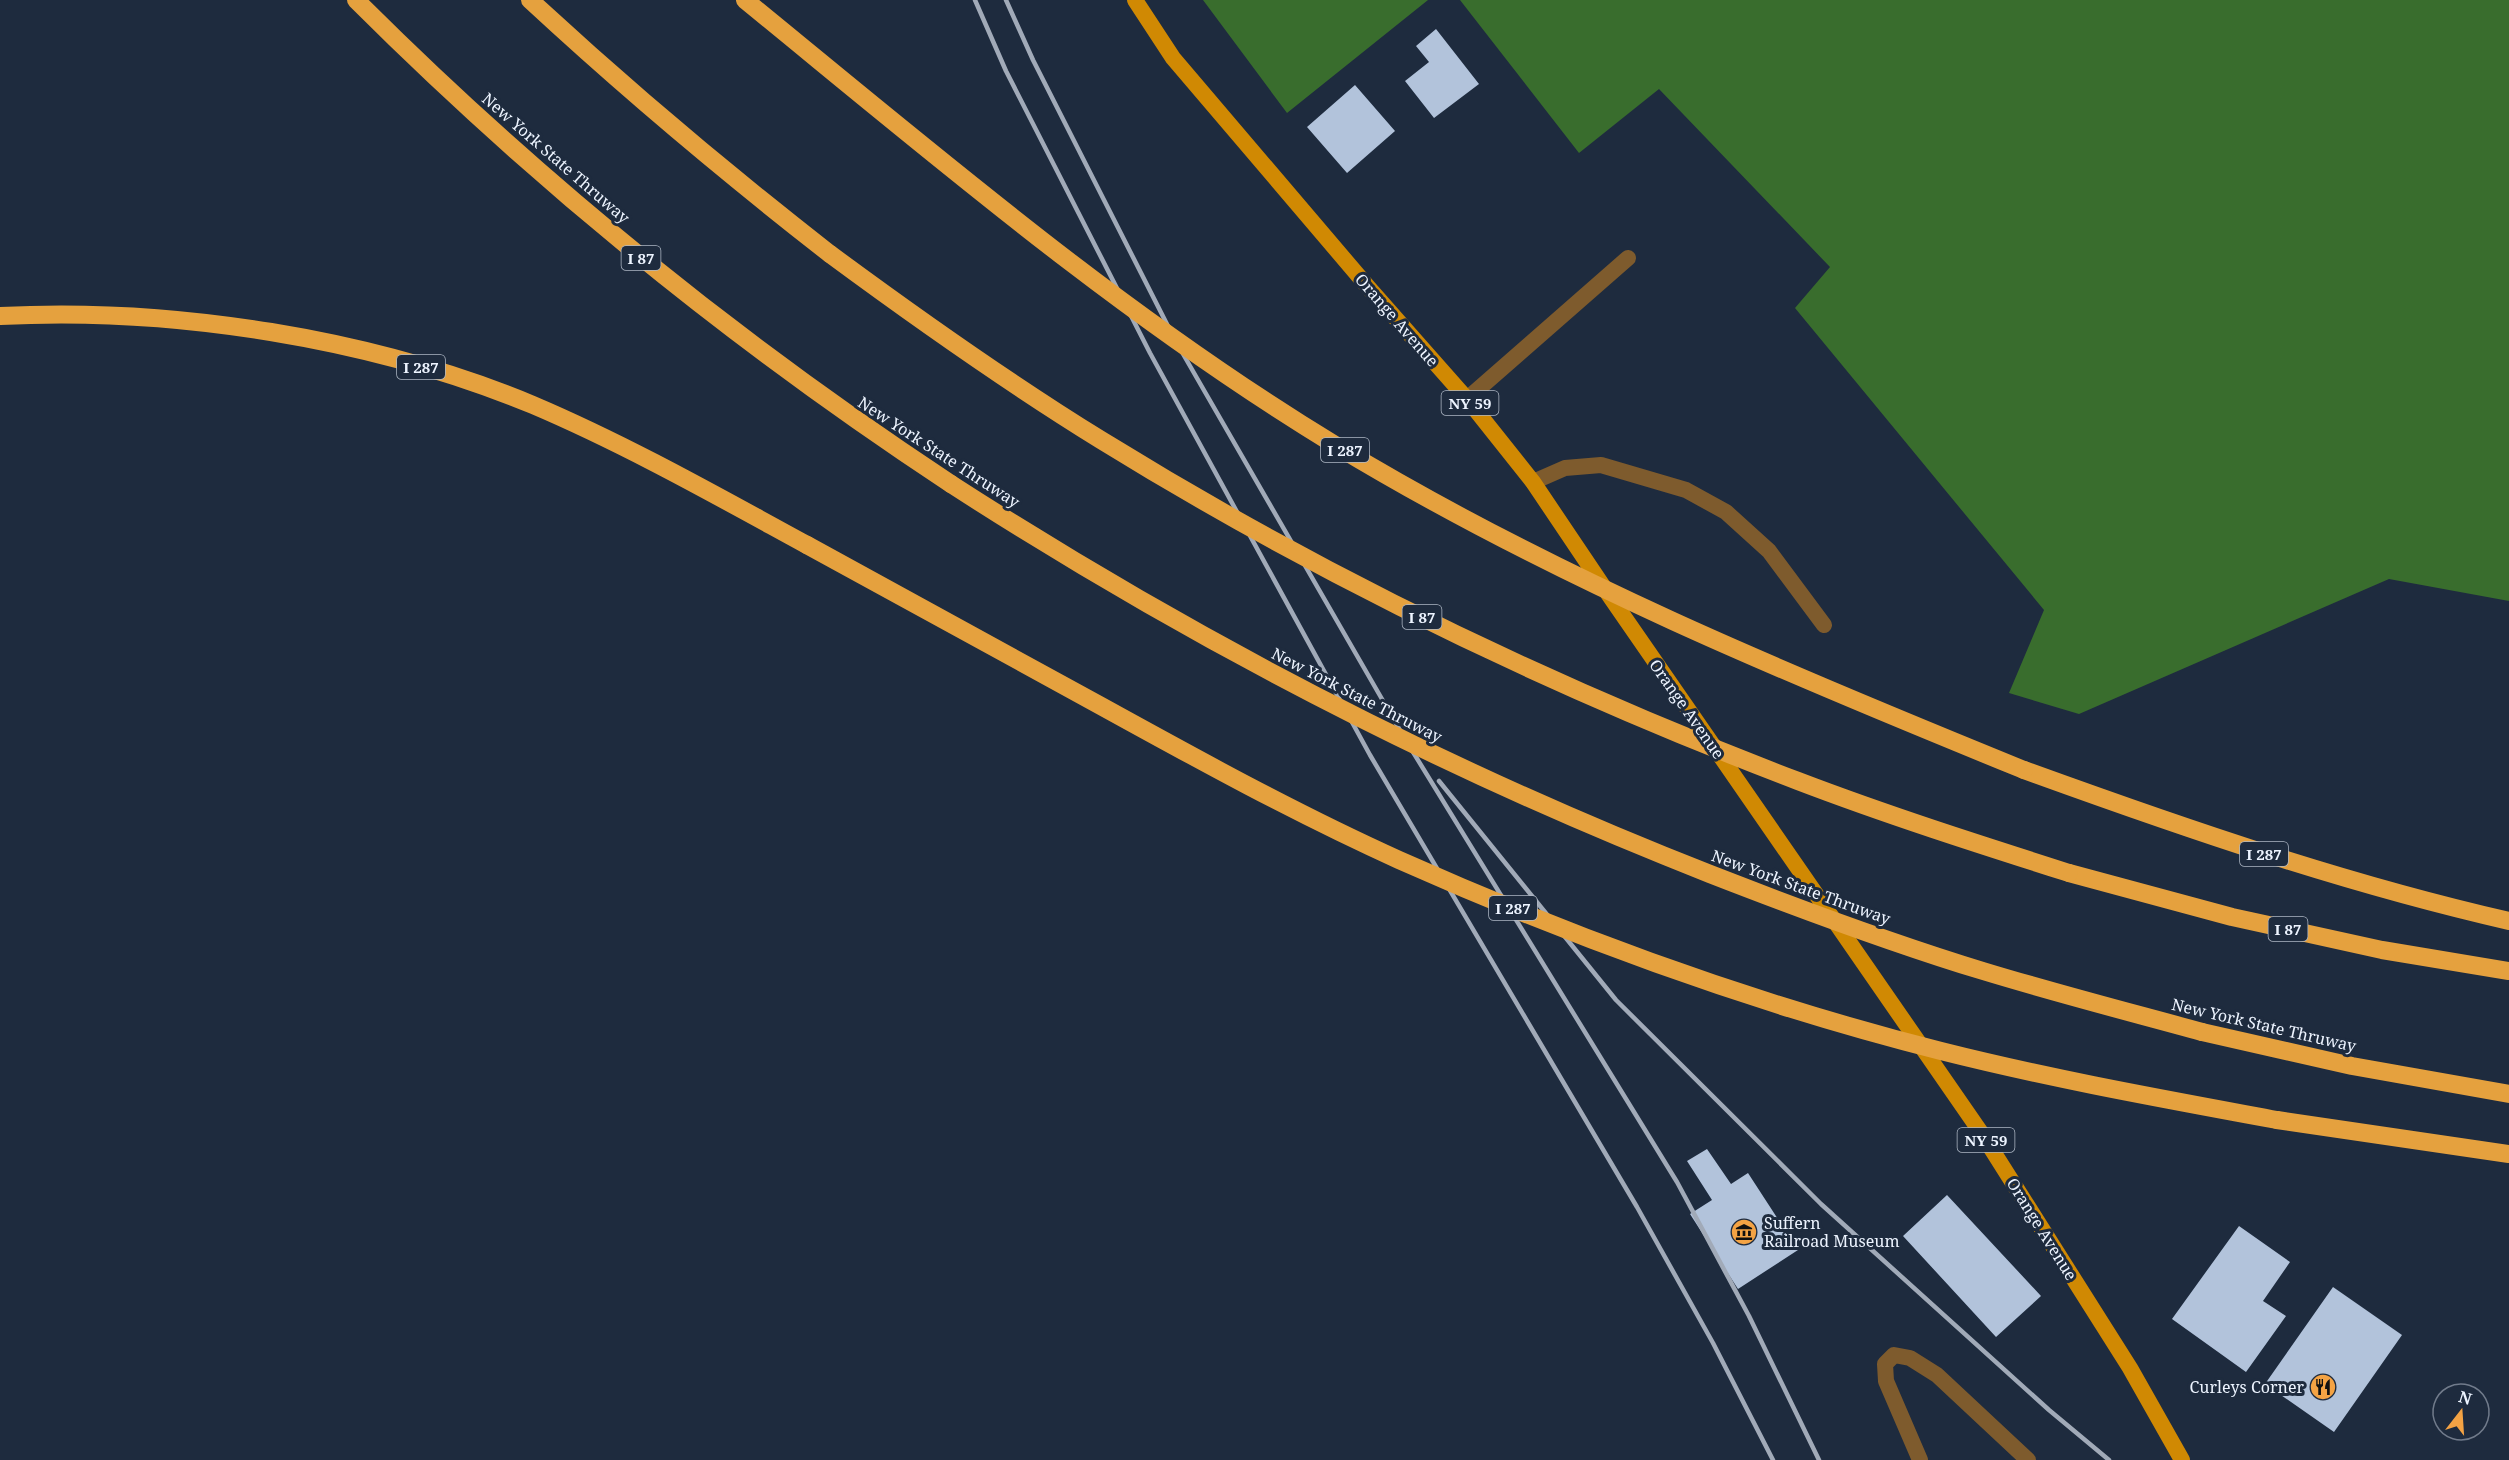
<svg xmlns="http://www.w3.org/2000/svg" width="2509" height="1460" font-family="'Noto Serif',serif">
<style>
.forest{fill:#396d2d}
.building{fill:#b2c3db}
.lines{fill:none;stroke-linecap:round;stroke-linejoin:round}
.service{stroke:#7e5b2d;stroke-width:16}
.primary{stroke:#d08903;stroke-width:16}
.motorway{stroke:#e5a13e;stroke-width:18}
.rail{stroke:#a1aab8;stroke-width:4.5}
.motorway-bridge{stroke:#e5a13e;stroke-width:18}
.labels{text-anchor:middle;dominant-baseline:central;stroke-width:6;stroke-linejoin:round;paint-order:stroke}
.shield{fill:#1e2b3e;stroke:#afb8c5;stroke-width:1.5}
.shield-label{font-size:15px;font-weight:bold;fill:#edf4ff}
.street-label{font-size:16px;fill:#edf4ff;stroke:#1e2b3e}
.poi-label{font-size:16px;fill:#edf4ff;stroke:#1e2b3e;text-anchor:start}
</style>
<rect width="100%" height="100%" fill="#1e2b3e"/>
<path class="forest" d="M1203 0H1428L1287 113Z
M1460 0H2509V601L2389 579 2079 714 2009 693 2044 610 1795 308 1830 267 1659 89 1579 153Z"/>
<path class="building" d="M1436 29 1479 84 1434 118 1405 81 1429 62 1416 46Z
M1355 85 1395 131 1347 173 1307 127Z
M1707 1149 1731 1184 1748 1173 1798 1250 1738 1289 1690 1214 1712 1200 1687 1161Z
M1947 1195 2041 1296 1996 1337 1903 1236Z
M2239 1226 2290 1262 2263 1301 2286 1316 2246 1372 2172 1319Z
M2333 1287 2402 1335 2334 1432 2265 1384Z"/>
<g class="lines">
<path class="service" d="M1467 399 1628 258
M1533 482 1565 468 1601 465 1686 490 1726 512 1769 551 1824 625
M1920 1460 1886 1381 1885 1364 1894 1355 1910 1358 1937 1375 2028 1460"/>
<path class="primary" d="M1135 0 1173 58 1368 287 1467 399 1533 482 1611 598 1982 1134 2130 1368 2182 1460"/>
<path class="motorway" d="M356 0C538 182 737 343 951 484
M530 0C626 89 726 173 830 254
M0 316C173 307 372 338 533 405 627 445 717 496 807 545
M2024 770C2184 828 2343 883 2509 921
M2069 873 2232 917 2382 950 2509 971
M2202 1032 2352 1066 2509 1094
M2277 1120 2509 1154"/>
<path class="rail" d="M975 0 1006 71 1150 353 1370 755 1637 1207 1713 1343 1773 1460
M1006 0 1033 60 1175 340 1405 739 1677 1182 1749 1316 1819 1460
M1439 781 1616 1000 1821 1204 2049 1410 2109 1460"/>
<path class="motorway-bridge" d="M745 0C936 156 1124 317 1335 445 1553 577 1788 674 2024 770
M830 254C918 319 1007 382 1101 440 1321 576 1556 689 1798 781 1887 815 1978 844 2069 873
M951 484C1191 639 1444 770 1710 874 1800 909 1891 943 1983 971 2055 993 2129 1012 2202 1032
M807 545C905 599 1003 653 1101 706 1199 760 1297 814 1399 860 1574 938 1755 1004 1941 1051 2052 1079 2164 1099 2277 1120"/>
</g>
<defs>
<g id="museum-disc" transform="scale(1.35)"><circle r="9.5" fill="#f4a344" stroke="#1e2b3e"/><path d="M0-6L6-3V-2H-6V-3ZM-5-1h2V3h-2ZM-1-1h2V3h-2ZM3-1h2V3H3ZM-6 4H6V6H-6Z" fill="#111"/></g>
<g id="restaurant-disc" transform="scale(1.35)"><circle r="9.5" fill="#f4a344" stroke="#1e2b3e"/><path d="M-5-6h1v4h1v-4h1v4h1v-4h1v5L-1.5 .5V6h-2V.5L-5-1ZM5-6V6H3V1.5H1.5Q1.5-4 5-6Z" fill="#111"/></g>
</defs>
<g fill-rule="evenodd">
<use href="#museum-disc" x="1744" y="1232"/>
<use href="#restaurant-disc" x="2323" y="1387"/>
</g>
<g class="labels">
<g class="shield">
<rect x="621.5" y="246" width="39" height="24" rx="4.5"/>
<rect x="397" y="355" width="48" height="24" rx="4.5"/>
<rect x="1441.5" y="391" width="57" height="24" rx="4.5"/>
<rect x="1321" y="438" width="48" height="24" rx="4.5"/>
<rect x="1402.5" y="605" width="39" height="24" rx="4.5"/>
<rect x="2240" y="842" width="48" height="24" rx="4.5"/>
<rect x="1489" y="896" width="48" height="24" rx="4.5"/>
<rect x="2268.5" y="917" width="39" height="24" rx="4.5"/>
<rect x="1957.5" y="1128" width="57" height="24" rx="4.5"/>
</g>
<g class="shield-label">
<text x="641" y="258">I 87</text>
<text x="421" y="367">I 287</text>
<text x="1470" y="403">NY 59</text>
<text x="1345" y="450">I 287</text>
<text x="1422" y="617">I 87</text>
<text x="2264" y="854">I 287</text>
<text x="1513" y="908">I 287</text>
<text x="2288" y="929">I 87</text>
<text x="1986" y="1140">NY 59</text>
</g>
<g class="street-label">
<text transform="translate(556 158) rotate(41)">New York State Thruway</text>
<text transform="translate(1397 320) rotate(49)">Orange Avenue</text>
<text transform="translate(939 452) rotate(33)">New York State Thruway</text>
<text transform="translate(1357 695) rotate(27)">New York State Thruway</text>
<text transform="translate(1687 709) rotate(55)">Orange Avenue</text>
<text transform="translate(1801 887) rotate(20)">New York State Thruway</text>
<text transform="translate(2264 1025) rotate(13)">New York State Thruway</text>
<text transform="translate(2042 1229) rotate(58)">Orange Avenue</text>
</g>
<g class="poi-label">
<text x="1764" y="1223">Suffern<tspan x="1764" dy="18">Railroad Museum</tspan></text>
<text x="2304" y="1387" text-anchor="end">Curleys Corner</text>
</g>
</g>
<g transform="translate(2461 1412) rotate(17)"><circle r="28" fill="#1e2b3e" stroke="#717b8b" stroke-width="1.5"/>
<path d="M0-4.5L10 22L0 15L-10 22Z" fill="#f4a344"/>
<text y="-9" font-size="16" font-weight="bold" text-anchor="middle" fill="#edf4ff">N</text>
</g>
</svg>
